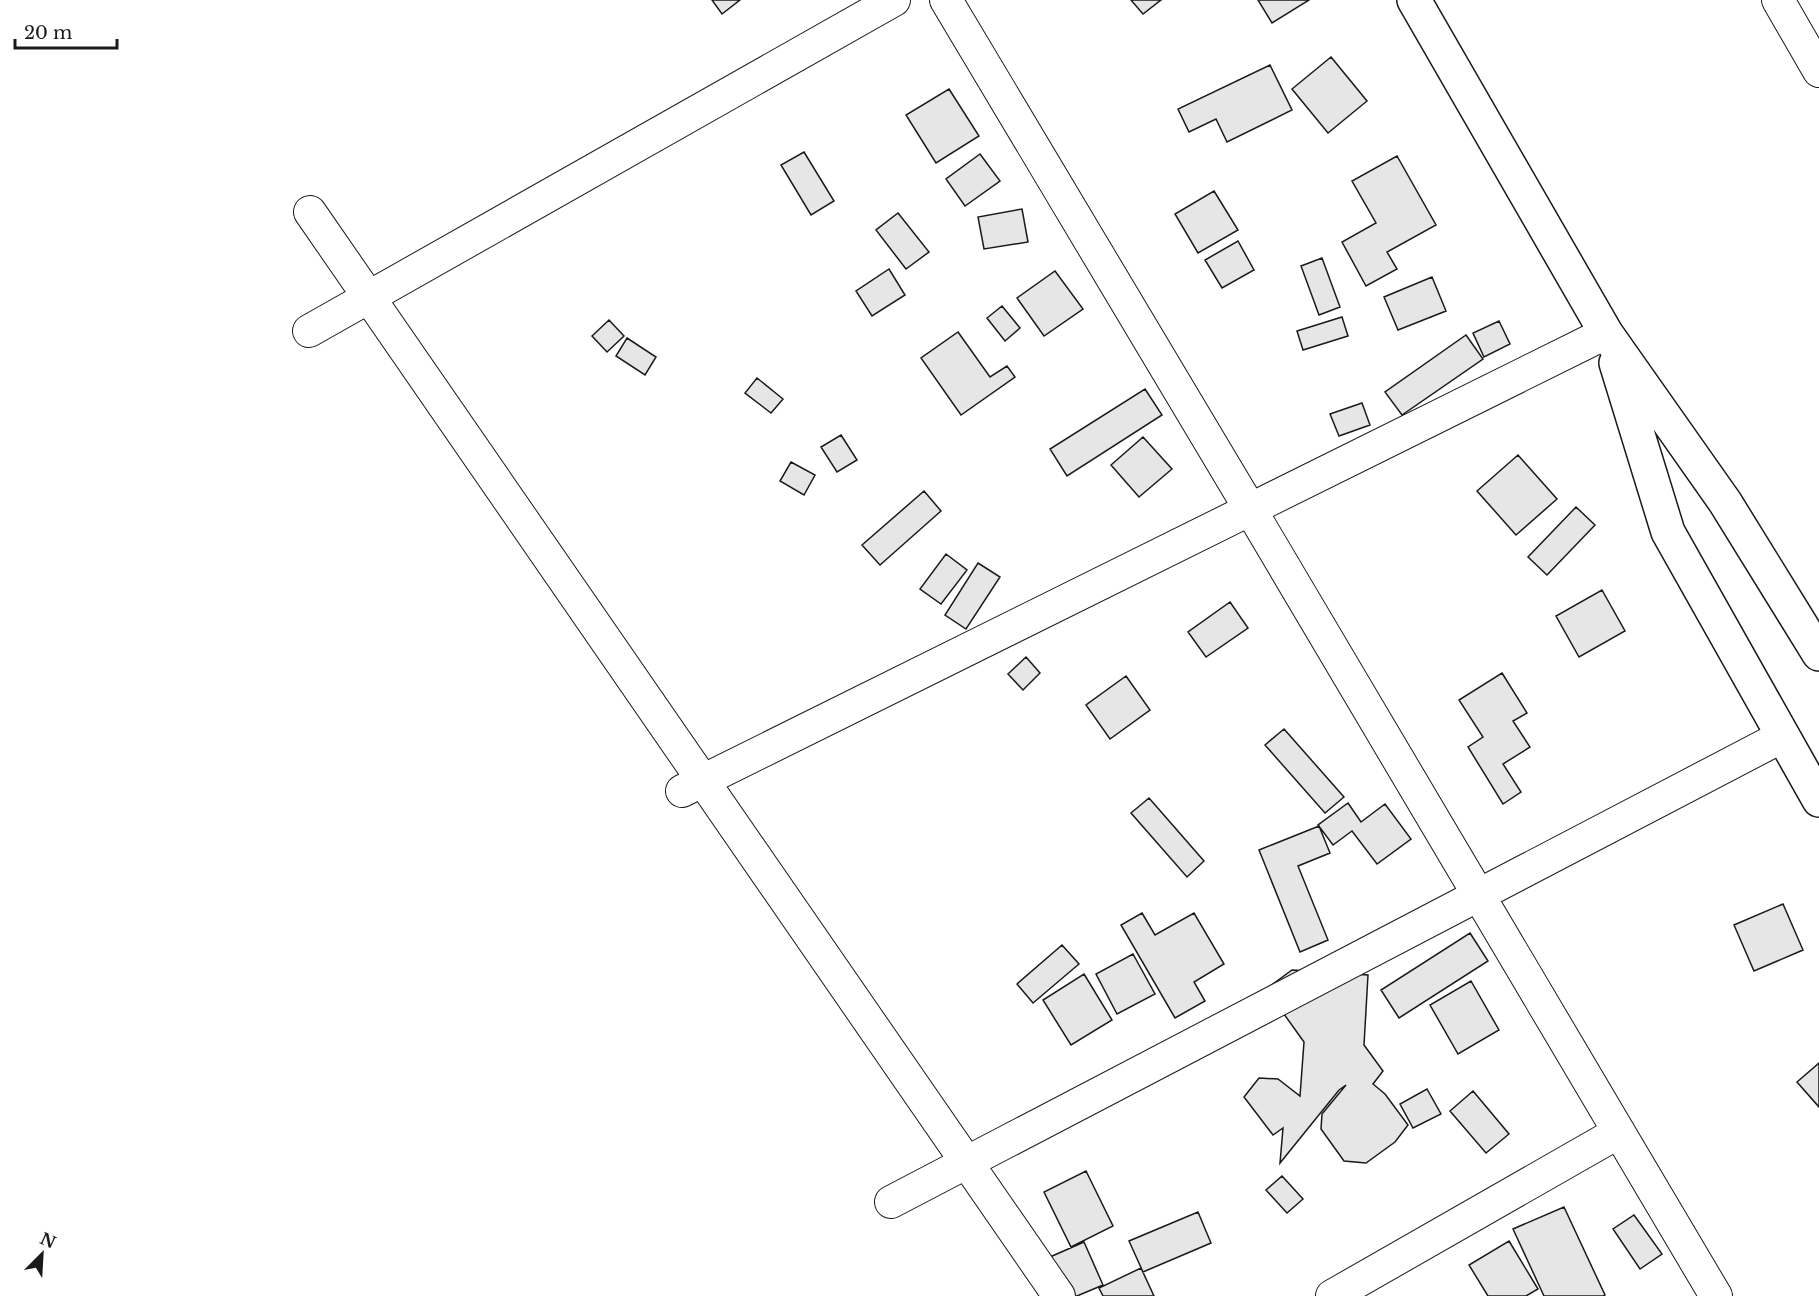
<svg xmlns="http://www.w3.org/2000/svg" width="1819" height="1296" font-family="'Libre Baskerville',serif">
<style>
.building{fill:#e6e6e6;stroke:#1a1a1a;stroke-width:1.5}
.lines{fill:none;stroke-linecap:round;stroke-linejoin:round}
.minor-casing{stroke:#1a1a1a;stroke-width:34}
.tertiary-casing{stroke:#1a1a1a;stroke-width:36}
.minor{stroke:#fff;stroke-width:32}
.tertiary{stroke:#fff;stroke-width:33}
</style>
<rect width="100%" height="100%" fill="#fff"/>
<path class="building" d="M712 0H740L722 14Z
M1131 0H1161L1143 14Z
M1258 0H1309L1272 23Z
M1331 57 1367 101 1328 133 1292 89Z
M1270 65 1292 110 1227 142 1216 119 1189 132 1178 109Z
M949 89 979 136 936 163 906 115Z
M804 152 834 201 811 215 781 165Z
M980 154 1000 181 965 206 946 179Z
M1397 156 1436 225 1387 252 1397 269 1366 286 1342 242 1376 223 1352 181Z
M1214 191 1238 230 1198 253 1175 214Z
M1022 209 1028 242 984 249 978 217Z
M898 213 929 252 906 269 876 230Z
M1238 241 1254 270 1222 288 1205 260Z
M1322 258 1340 307 1319 315 1301 266Z
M889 269 905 295 872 316 856 291Z
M1055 271 1083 309 1044 336 1017 298Z
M1432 277 1446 311 1398 330 1384 297Z
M1002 306 1020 328 1005 341 987 318Z
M1342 317 1348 336 1303 350 1297 331Z
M609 320 624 336 607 352 592 336Z
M1499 321 1510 344 1484 357 1473 333Z
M958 332 990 377 1007 366 1015 377 961 415 921 358Z
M1466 335 1483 359 1402 415 1385 392Z
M627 338 656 357 645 375 616 356Z
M757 378 783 399 771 413 745 393Z
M1145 389 1162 415 1067 476 1050 449Z
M1362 403 1370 425 1339 436 1330 414Z
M841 435 857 460 837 472 821 447Z
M1143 437 1172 469 1139 497 1111 465Z
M1518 455 1557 499 1516 535 1477 491Z
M791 462 815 475 804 495 780 481Z
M924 491 941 511 880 565 862 545Z
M1576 507 1595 525 1547 575 1528 557Z
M946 554 967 570 941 604 920 589Z
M978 563 1000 577 966 629 945 615Z
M1602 590 1625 631 1579 657 1556 616Z
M1230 602 1248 628 1206 657 1188 632Z
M1026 657 1040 673 1023 690 1008 674Z
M1502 673 1527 713 1513 721 1530 747 1503 764 1521 792 1503 804 1468 747 1483 737 1459 700Z
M1126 676 1150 710 1110 739 1086 705Z
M1284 729 1344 797 1325 813 1265 745Z
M1149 798 1204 861 1187 877 1131 813Z
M1348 803 1361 822 1385 804 1411 839 1377 864 1352 831 1333 845 1318 825Z
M1319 826 1330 853 1298 866 1328 940 1300 952 1259 850Z
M1783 904 1803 950 1754 971 1734 925Z
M1142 913 1155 935 1194 913 1224 964 1194 982 1205 1001 1175 1018 1121 925Z
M1470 933 1488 961 1399 1018 1381 990Z
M1062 945 1079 964 1033 1003 1017 984Z
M1133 954 1155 994 1117 1014 1096 974Z
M1292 970 1368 975 1364 1045 1383 1071 1373 1084 1385 1094 1408 1125 1395 1142 1366 1163 1344 1161 1321 1129 1322 1114 1346 1085 1339 1090 1280 1163 1283 1128 1273 1135 1244 1097 1259 1078 1278 1079 1300 1096 1304 1042 1266 989Z
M1084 974 1112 1020 1071 1045 1043 1000Z
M1471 981 1499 1030 1458 1054 1430 1005Z
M1819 1063V1107L1797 1082Z
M1427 1089 1441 1114 1413 1128 1400 1104Z
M1473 1091 1509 1134 1486 1153 1450 1111Z
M1086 1171 1113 1226 1071 1247 1044 1192Z
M1282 1176 1303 1199 1287 1213 1266 1190Z
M1564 1207 1605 1295 1603 1296H1544L1513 1229Z
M1198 1212 1211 1243 1143 1272 1129 1241Z
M1634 1215 1662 1254 1640 1269 1613 1229Z
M1509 1241 1538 1289 1526 1296H1488L1469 1265Z
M1084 1242 1103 1285 1077 1296H1067L1050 1257Z
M1141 1268 1154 1296H1103L1099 1288Z"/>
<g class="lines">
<g class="minor-casing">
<path id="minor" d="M946 0 1250 509 1716 1296
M1778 0 1819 71
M310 212 1059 1296
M309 331 894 0
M682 791 1606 333
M891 1202 1783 736
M1332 1296 1619 1132"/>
</g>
<g class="tertiary-casing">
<path id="tertiary" d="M1414 0 1606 333 1725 502 1819 654
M1616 363 1668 532 1819 800"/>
</g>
<use href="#minor" class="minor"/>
<use href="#tertiary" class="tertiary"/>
</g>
<g transform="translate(42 1254) rotate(24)" stroke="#ffffff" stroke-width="4.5" paint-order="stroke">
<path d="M0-4.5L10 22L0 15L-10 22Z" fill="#1a1a1a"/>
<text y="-9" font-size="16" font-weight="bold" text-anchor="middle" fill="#1a1a1a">N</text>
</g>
<path d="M15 39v9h102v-9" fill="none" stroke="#1a1a1a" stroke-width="3"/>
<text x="24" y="39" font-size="18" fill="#1a1a1a" stroke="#ffffff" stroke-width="4.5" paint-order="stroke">20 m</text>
</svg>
